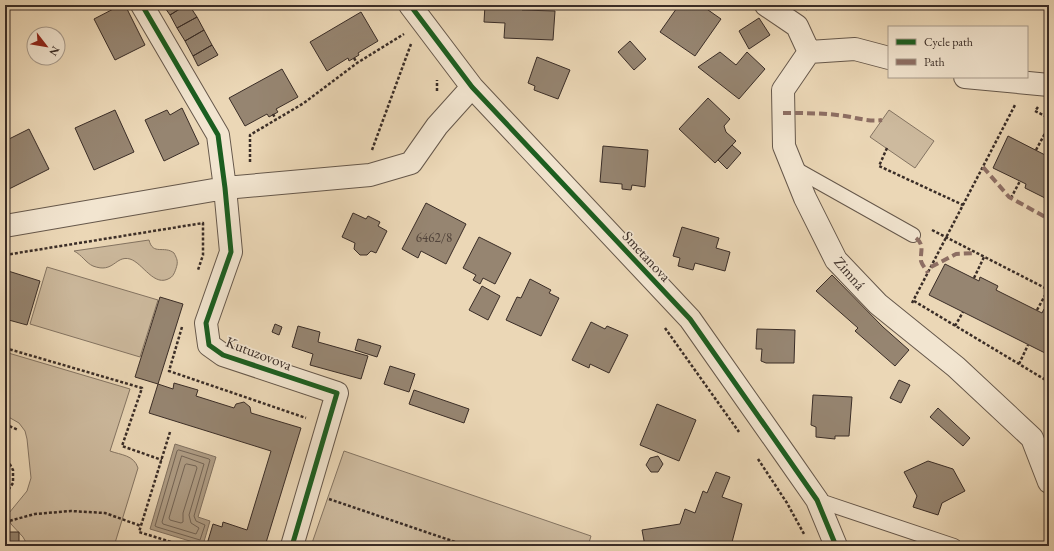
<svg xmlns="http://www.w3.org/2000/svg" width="1054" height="551" font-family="'EB Garamond',serif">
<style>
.green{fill:#cdba9e;stroke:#847462}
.water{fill:#af9d85;stroke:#80705f}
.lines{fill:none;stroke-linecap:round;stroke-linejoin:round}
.shore{stroke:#746556;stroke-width:1}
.building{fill:#968571;stroke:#3a2d27}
.service-casing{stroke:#66584b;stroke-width:16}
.minor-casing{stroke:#66584b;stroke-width:24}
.path{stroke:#3a2d27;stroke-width:2.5;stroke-dasharray:3 2;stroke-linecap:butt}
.service{stroke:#f2e5d0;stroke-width:14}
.minor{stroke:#f2e5d0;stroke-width:22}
.quiet{stroke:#8d6e63;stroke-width:4;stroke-dasharray:8 4;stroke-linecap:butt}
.cycleway-casing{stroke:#f2e5d0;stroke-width:8}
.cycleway{stroke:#1b5e20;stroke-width:5}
.labels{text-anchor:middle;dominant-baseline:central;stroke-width:3.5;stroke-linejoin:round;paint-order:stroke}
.number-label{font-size:13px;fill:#51433a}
.street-label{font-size:15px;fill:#3a2d27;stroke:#f2e5d0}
</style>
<rect width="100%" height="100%" fill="#ebd7b6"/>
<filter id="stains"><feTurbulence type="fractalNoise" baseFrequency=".005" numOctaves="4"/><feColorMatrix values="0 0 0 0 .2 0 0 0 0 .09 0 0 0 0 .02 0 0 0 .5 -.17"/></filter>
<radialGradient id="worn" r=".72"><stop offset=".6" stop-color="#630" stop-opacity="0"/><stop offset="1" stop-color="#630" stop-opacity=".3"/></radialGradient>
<path class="green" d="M889 110 934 141 915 168 870 137Z
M149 240C153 256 164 245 174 253 176 257 178 260 177 265 176 269 174 276 170 278 154 288 143 263 130 259 115 255 114 274 93 266 86 263 82 255 74 251Z
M47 267 158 300 140 357 30 324Z
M5 352 130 389 110 451C121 455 134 455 138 468L115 543 125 546H28L23 537 11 524 9 518V513L27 491 31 478 27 439 25 431 19 423 5 415Z
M344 451 591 536 588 546H311Z"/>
<path class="water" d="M175 444 216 457 198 517 210 521 203 545 150 529Z"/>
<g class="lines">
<path class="shore" d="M179 450 209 459 210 460 194 516 196 521 205 525 200 540 157 527 155 526 177 451Z
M182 456 204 464 189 515 191 523 199 528 196 534 163 524 162 522 181 458Z
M187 464 196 466 197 468 183 513V522L181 523 170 520 169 518 185 465Z"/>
</g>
<path class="building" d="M121 5H125L145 45 115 60 94 19Z
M163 5H186L170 15Z
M186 5H189L197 17 177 28 170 15Z
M485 5H522V10L555 11 553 40 504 38 505 23 484 22Z
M679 5H701L721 19 695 56 660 32Z
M799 5H810L807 10Z
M361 12 378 41 358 53 359 55 349 61 348 58 327 71 310 42Z
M197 17 204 30 185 41 177 28Z
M759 18 770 35 749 49 739 31Z
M204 30 212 45 193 56 185 41Z
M630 41 646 59 634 70 618 52Z
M212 45 218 55 198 66 193 56Z
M720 52 736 65 747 52 765 69 739 99 698 67Z
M537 57 570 70 558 99 534 90 535 86 528 83Z
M282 69 298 97 276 109 278 112 269 117 267 114 245 126 229 98Z
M708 98 730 119 724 126 726 132 736 141 715 163 679 129Z
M182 108 199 144 164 161 145 120 167 110 170 115Z
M115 110 134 152 94 170 75 128Z
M29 129 49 169 9 189 5 182V141Z
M1008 136 1049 157V200L1025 188 1026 184 993 168Z
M732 145 741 153 727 169 718 160Z
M603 146 648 150 645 187 632 185 631 190 622 189V184L600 182Z
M426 203 466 224 446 264 421 251 418 258 402 249Z
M353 213 366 219 368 216 380 222 378 226 387 231 376 253 371 251 367 255H360L354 249 355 243 342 237Z
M682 227 719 238 716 248 730 252 725 271 695 263 693 270 678 266 680 258 673 256Z
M479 237 511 253 495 284 483 278 480 284 473 280 476 275 463 268Z
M945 264 979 281 980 277 998 286 996 290 1042 313 1044 309 1049 312V355L929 295Z
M5 270 40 281 27 325 5 319Z
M832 275 883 327 909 350 895 366 855 331 858 328 816 291Z
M530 279 551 290 549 293 559 298 541 336 506 320 517 297 521 298Z
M482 286 500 296 488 320 469 310Z
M160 297 183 304 158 384 135 377Z
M591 322 605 329 607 326 628 335 609 373 590 364 589 368 572 360Z
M275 324 282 327 279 335 272 332Z
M298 326 320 332 318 342 368 356 361 379 310 365 313 354 292 347Z
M757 329 795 330 794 363H766L761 361 762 349H756Z
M358 339 381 346 377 357 355 350Z
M390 366 415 374 409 392 384 384Z
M899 380 910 385 901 403 890 398Z
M174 383 198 390 196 396 234 408 236 404 244 402 250 407 251 413 301 428 265 546H214L207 544 213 524 222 527 223 522 247 530 271 451 149 413 158 384 173 389Z
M414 390 469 409 464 423 409 404Z
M813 395 852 397 849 436H835V439L816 437V427L811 425Z
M657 404 696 420 679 461 640 445Z
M938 408 970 438 963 446 930 417Z
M658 456 663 464 658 472H651L646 465 650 458Z
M928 461 953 469 965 491 942 503 938 515 913 507 917 496 904 472Z
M716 472 730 477 722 497 742 504 731 546H645L642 530 680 524 685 509 695 513 703 491 707 493Z
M8 532H19V543H7Z"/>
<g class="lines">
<g class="service-casing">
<path id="service" d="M792 167 913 235
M817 500 954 546"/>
</g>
<g class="minor-casing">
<path id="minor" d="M142 5 218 135 225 188 231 252 206 323 209 345 223 355 337 393 292 546
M410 5 472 87 690 319 787 457 817 500 836 546
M766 5 797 26 809 52
M889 58 855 49 809 52 783 90 784 146 805 198 836 260 878 304 956 367 1032 438 1049 482
M965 77 1049 85
M5 226 225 188 370 175 411 163 437 126 472 87"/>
</g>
<path class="path" d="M354 58 357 63
M437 91V80
M1038 107 1035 111 1049 118
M273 114 276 120
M887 148 879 166 963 205
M372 150 411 44
M1036 150 1049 126
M250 162V135L304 103 357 63 404 34
M1011 198 1020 181
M932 230 1049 290
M5 255 203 223V255L198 270
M974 278 984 257
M914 301 1049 382
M912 303 1015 105
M1037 310 1048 290
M955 326 963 312
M182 327 169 371 306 418
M665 328 739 432
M5 348 142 388 122 446 162 460
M1019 364 1028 345
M5 424 18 430
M170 432 139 532 184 546
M5 455 13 470V483L5 495
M758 459 787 503 804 534
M329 499 467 546
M5 522 35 514 71 511 105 513 141 526
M5 544 7 546"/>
<use href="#service" class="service"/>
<use href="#minor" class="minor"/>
<path class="quiet" d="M783 113C804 113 825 113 845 116 858 118 869 122 882 120
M983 167 1009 197 1049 219
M916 238C925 245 920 252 921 261 922 265 926 269 928 273
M931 267 956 254 975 253"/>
<g class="cycleway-casing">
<path id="cycleway" d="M142 5 218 135 225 188 231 252 206 323 209 345 223 355 337 393 292 546
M410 5 472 87 690 319 787 457 817 500 836 546"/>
</g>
<use href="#cycleway" class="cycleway"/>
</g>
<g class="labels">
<g class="number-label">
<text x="434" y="237">6462/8</text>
</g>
<g class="street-label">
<text transform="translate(647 256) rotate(47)">Smetanova</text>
<text transform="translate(850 273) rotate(49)">Zimná</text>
<text transform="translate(259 353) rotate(21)">Kutuzovova</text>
</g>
</g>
<rect width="1054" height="551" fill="none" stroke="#ebd7b6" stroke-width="20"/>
<rect x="6" y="6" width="1042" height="539" fill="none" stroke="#3a2d27" stroke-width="2"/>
<rect x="10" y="10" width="1034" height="531" fill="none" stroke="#3a2d27"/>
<rect x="888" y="26" width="140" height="52" fill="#f2e5d0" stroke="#a89b8c"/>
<rect x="896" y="39" width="20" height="6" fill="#1b5e20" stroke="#a89b8c"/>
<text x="924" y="46" font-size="12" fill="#3a2d27">Cycle path</text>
<rect x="896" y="59" width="20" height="6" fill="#8d6e63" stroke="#a89b8c"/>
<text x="924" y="66" font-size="12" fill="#3a2d27">Path</text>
<g transform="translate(46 46) rotate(121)"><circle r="19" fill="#f2e5d0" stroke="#a89b8c"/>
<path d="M0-3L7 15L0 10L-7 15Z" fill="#8f2418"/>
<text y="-6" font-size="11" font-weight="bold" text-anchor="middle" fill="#3a2d27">N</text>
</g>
<rect width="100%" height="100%" filter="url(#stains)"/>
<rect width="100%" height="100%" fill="url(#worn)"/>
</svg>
